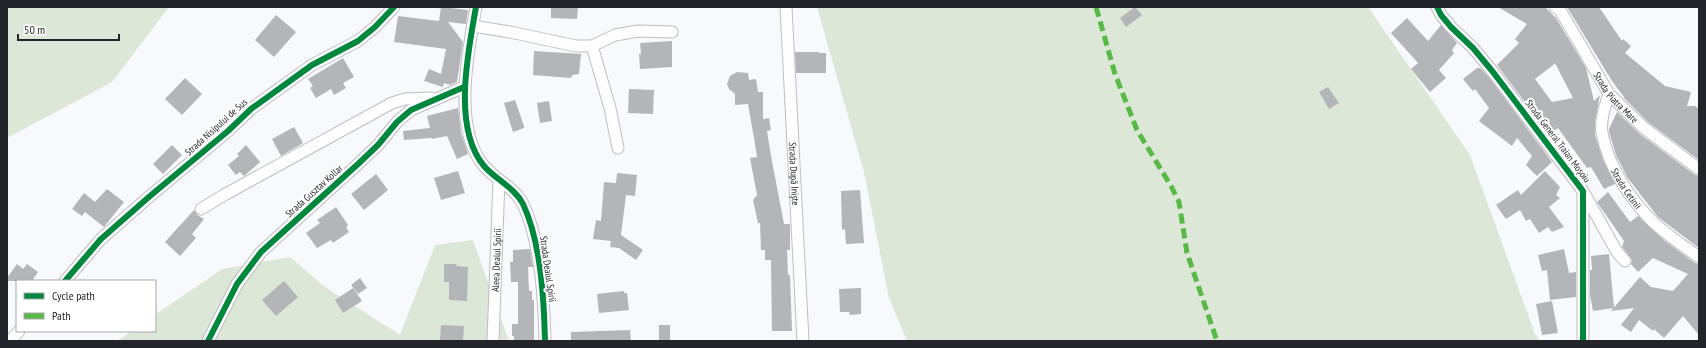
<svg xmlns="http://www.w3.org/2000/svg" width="1706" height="348" font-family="'PT Sans Narrow',sans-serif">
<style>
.green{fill:#dde7d7}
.building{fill:#b4b5b8;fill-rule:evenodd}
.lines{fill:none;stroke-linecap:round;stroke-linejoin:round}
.minor-casing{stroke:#bdbec2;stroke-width:13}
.minor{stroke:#fefeff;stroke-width:11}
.quiet{stroke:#58b947;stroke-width:5;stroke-dasharray:10 5;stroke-linecap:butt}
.cycleway-casing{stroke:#fff;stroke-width:8}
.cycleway{stroke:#00873e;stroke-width:6}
.labels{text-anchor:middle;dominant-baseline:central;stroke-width:4;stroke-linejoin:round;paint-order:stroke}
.street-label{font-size:10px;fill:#23252a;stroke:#fff}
</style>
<rect width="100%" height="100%" fill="#f8f9fc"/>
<path class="green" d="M8 7H169L112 82 7 138Z
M817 7H1368L1470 155 1535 334 1540 341H907L889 298 864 172Z
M473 240 509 341H117L132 331H155V315L222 269 290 257 325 287 400 335 435 245Z"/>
<path class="building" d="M441 7 468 10 466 24 448 22 463 42 457 82 450 85 444 83 443 87 424 81 429 69 441 74 446 49 394 42 398 16 439 21Z
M551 7H578L577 19 551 18Z
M1135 7 1142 15 1126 27 1120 18Z
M1498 7H1545L1556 18 1586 68 1594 101 1600 95 1595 122V135L1603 160 1615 184 1604 189 1591 167 1587 168 1558 128 1549 134 1497 65 1519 43 1515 39 1527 24ZM1555 63 1573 98 1552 102 1535 79 1552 66Z
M1567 7H1599L1622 41 1623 39 1631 46 1625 53 1665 86 1691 92 1687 106H1695L1699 109V160L1649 123 1624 98V97L1612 81Z
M276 15 296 32 274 57 255 40Z
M1407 18 1428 41 1441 25 1457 43 1452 50 1454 53 1439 70 1446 78 1430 92 1411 69 1418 63 1391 33Z
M672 41V67L640 69 639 54H641L640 43Z
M534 51 581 54 579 74 572 75V77L570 78 533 75Z
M795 52H819V53H826V73H796Z
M343 58 354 77 343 83 346 88 334 95 331 89 316 98 310 88 313 86 308 79Z
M1477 68H1480L1488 76 1552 162 1537 176 1526 165 1532 156 1517 138 1512 146 1479 121 1489 108 1475 89 1473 91 1463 79Z
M737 72 748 73 749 80 756 79 758 92H763V119L769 118 771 130 767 131 771 156 784 224H790V250H787L788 275H790L792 331H772L771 260H765V250H761L760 223H758L753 200 757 195 750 158 757 157 754 138 748 104 735 105V94L729 89 727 84 730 76Z
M185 78 202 94 182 115 165 99Z
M1328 87 1339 103 1329 109 1319 92Z
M629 89 654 90 653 114 628 113Z
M515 100 524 126V128L513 132 504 103Z
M549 101 552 121 540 123 537 103Z
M458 108 461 133 468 154 457 159 447 136 432 139V138L404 140 403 131 430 128 427 116Z
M1617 112 1640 134 1695 175 1699 176V248L1658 217 1627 177 1616 155 1609 132V129Z
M294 127 303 143 281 156 272 139Z
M172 145 182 155 163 174 153 164Z
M246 145 260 162 244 176 240 172 236 175 228 165 239 156 237 154Z
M458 171 465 193 441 200 434 178Z
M1545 171 1560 187 1556 195 1560 198 1549 207 1564 227 1552 232 1548 227 1539 233 1530 219 1526 221 1520 210 1506 219 1496 205 1518 190 1521 195Z
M617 173 637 175 635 196 626 195 621 235 643 250 636 260 619 248 610 247 611 241 593 239 596 220 601 221 604 182 616 183Z
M376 174 388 190 364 210 351 194Z
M107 189 124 202 104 227 85 212 82 216 72 209 84 193 95 202Z
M860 190 864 243 848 244H846L845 229 842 230 841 191Z
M1608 192 1630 222 1638 216 1665 241 1695 263 1699 264V335L1683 316 1664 338 1654 329 1653 331 1639 320 1631 332 1621 325 1634 308 1611 311 1640 277 1651 287 1673 291 1688 274 1653 258 1638 272 1631 264 1632 260 1630 257 1622 247 1624 241 1597 202Z
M336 207 348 225 346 227 349 232 333 243 331 240 317 248 306 233 320 223 317 220Z
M194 210 197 215 204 219 192 234 196 238 180 256 165 242Z
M530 249 533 267H528L529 291H532V300H534V341H514V336H512V324H518V282H511L510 262H513V250Z
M1564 249 1569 273 1576 272V297L1550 300 1547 270 1542 271 1538 255Z
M1609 254 1614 308 1593 311 1590 295V270H1592L1591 256Z
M17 264 23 269 27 264 38 272 32 281H7V278Z
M444 264H457L456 266 468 267 467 301 449 300V282H444Z
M360 278 367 288 358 294 351 285Z
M284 281 298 297 276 316 262 300Z
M353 288 362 301 343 313 335 300Z
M861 288V314L850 315 849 312H840L839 289Z
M624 291V293H627L629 310 599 313 597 294Z
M1552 301 1558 333 1542 335 1536 304Z
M441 325 464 326 463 341H440Z
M659 325H670V341H659Z
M630 330 631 341H571V332Z"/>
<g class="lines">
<g class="minor-casing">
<g id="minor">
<path d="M476 7C468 52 452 128 484 166 495 179 515 188 523 204 541 242 544 299 545 341"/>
<path id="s1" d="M786 7 803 341"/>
<path d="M1437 7 1441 15 1451 27 1473 48 1493 72 1583 191V341"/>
<path id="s2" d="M1555 7 1560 10 1609 94 1644 128 1699 169"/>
<path d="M473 26 510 32 576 46H592L615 35 638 31 672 32"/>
<path d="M592 46 610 108 618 148"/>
<path id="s3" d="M1609 94C1605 106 1600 120 1602 133 1608 166 1630 199 1653 222 1667 235 1683 246 1699 257"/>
<path d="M1584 193 1617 252 1625 261"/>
<path d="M201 209 224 195 392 103 405 99 431 98"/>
<path d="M65 281 101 239 150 196 228 131 251 109 312 65 358 41 375 27 394 7"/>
<path d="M10 341 19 331"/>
<path d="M208 341 237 284 261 252 358 164 378 145 397 122 411 110 464 87"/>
<path id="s4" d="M493 341 499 180"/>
</g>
</g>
<use href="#minor" class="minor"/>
<path class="quiet" d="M1096 7 1115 74 1137 130 1171 186 1179 202 1187 253 1217 341"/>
<g class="cycleway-casing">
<path id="cycleway" d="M476 7C468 52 452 128 484 166 495 179 515 188 523 204 541 242 544 299 545 341
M1437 7 1441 15 1451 27 1473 48 1493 72 1583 191V341
M65 281 101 239 150 196 228 131 251 109 312 65 358 41 375 27 394 7
M208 341 237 284 261 252 358 164 378 145 397 122 411 110 464 87"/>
</g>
<use href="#cycleway" class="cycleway"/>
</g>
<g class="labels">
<g class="street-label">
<text stroke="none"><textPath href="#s2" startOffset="110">Strada Piatra Mare</textPath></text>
<text transform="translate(216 127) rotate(-42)">Strada Nisipului de Sus</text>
<text transform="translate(1558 141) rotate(53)">Strada General Traian Moșoiu</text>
<text stroke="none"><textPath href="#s1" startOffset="167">Strada După Iniște</textPath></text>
<text stroke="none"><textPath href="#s3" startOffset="101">Strada Cetinii</textPath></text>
<text transform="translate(314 191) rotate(-42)">Strada Gusztav Kollar</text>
<text stroke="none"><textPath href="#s4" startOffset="81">Aleea Dealul Spirii</textPath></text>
<text transform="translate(548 269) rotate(82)">Strada Dealul Spirii</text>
</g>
</g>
<rect width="1706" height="348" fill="none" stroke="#23252a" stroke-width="16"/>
<rect x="16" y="280" width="140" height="52" fill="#ffffff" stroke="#a7a8aa"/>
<rect x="24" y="293" width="20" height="6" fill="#00873e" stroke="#a7a8aa"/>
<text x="52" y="300" font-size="12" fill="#23252a">Cycle path</text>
<rect x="24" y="313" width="20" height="6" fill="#58b947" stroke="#a7a8aa"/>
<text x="52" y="320" font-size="12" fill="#23252a">Path</text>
<path d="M18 34v6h101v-6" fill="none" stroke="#23252a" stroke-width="2"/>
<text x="24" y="34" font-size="12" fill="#23252a" stroke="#ffffff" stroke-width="3" paint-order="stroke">50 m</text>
</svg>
